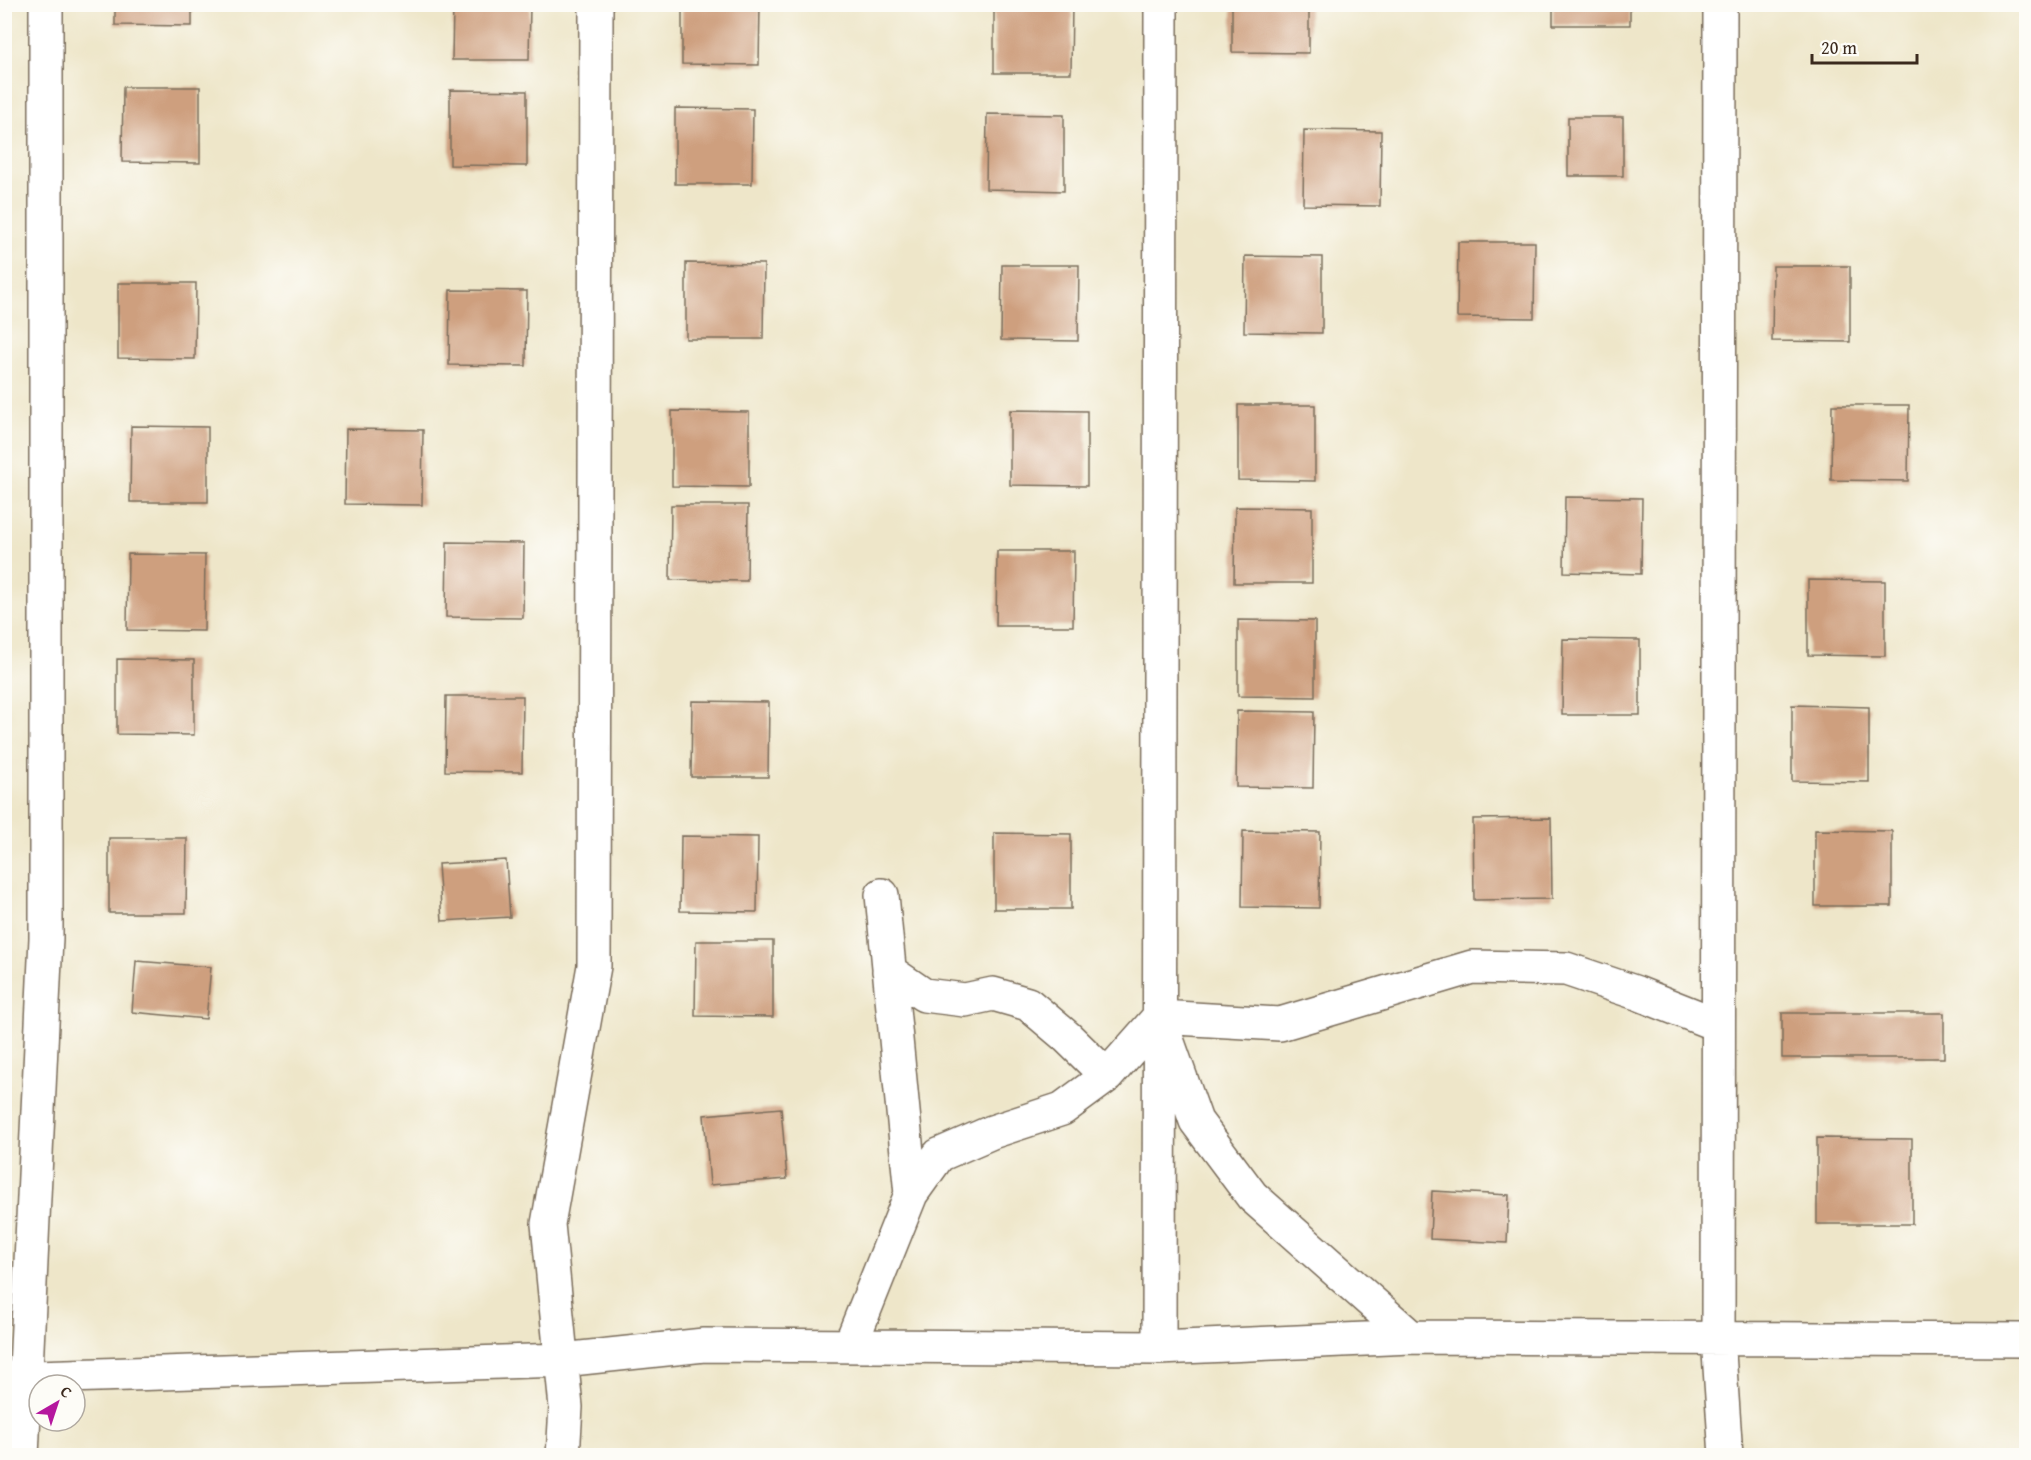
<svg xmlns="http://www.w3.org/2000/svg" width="2031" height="1460" font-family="'Gentium Book Plus',serif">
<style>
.building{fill:#ce9f7e}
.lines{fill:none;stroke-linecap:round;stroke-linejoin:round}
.street-casing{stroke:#7a6c5a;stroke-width:36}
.street{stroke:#fff;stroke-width:33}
</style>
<rect width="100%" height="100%" fill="#fdfcf7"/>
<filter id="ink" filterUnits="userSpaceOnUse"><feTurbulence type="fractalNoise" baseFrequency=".0167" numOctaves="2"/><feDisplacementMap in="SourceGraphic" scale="12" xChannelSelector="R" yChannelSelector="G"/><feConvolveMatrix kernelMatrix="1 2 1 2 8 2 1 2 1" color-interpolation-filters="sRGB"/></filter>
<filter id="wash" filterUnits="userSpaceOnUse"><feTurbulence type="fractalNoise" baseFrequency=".008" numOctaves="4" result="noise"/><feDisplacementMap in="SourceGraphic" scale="24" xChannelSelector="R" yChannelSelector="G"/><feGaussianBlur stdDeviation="1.35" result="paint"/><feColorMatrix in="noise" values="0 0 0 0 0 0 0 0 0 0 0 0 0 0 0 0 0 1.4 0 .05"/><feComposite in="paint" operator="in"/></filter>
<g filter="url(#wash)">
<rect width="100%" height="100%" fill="#eee6c9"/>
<g id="blocks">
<path class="building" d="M115 4H192V26L115 25Z
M682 4H760L759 65 682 64Z
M994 4H1072L1071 73H994Z
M1232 4H1309V53L1232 52Z
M1553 4H1630V25H1553Z
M453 5H530L529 60H452Z
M123 87H200V163L122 162Z
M450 90 527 91V166L450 165Z
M675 108 753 109 752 184H675Z
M987 114 1064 115V191L986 189Z
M1568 117H1623V176H1568Z
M1304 130 1381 131 1380 206 1303 205Z
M1458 242H1535L1534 318 1457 317Z
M1245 256 1322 257V333L1244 332Z
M686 263 764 264 763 339H686Z
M1002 265H1079L1078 341 1001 340Z
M1773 266H1850V342L1772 341Z
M118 283H196L195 359 118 358Z
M450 290 527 291 526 366 449 365Z
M1238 405H1315V481L1238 480Z
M1832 405H1909L1908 481 1831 480Z
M1010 410 1087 411V486L1010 485Z
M672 411 749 412V487L672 486Z
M131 426 208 427V502H130Z
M346 429 423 430 422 505 345 504Z
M1565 497 1642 498 1641 574 1564 572Z
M671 505H748L747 581 670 580Z
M1235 507 1312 508V583H1234Z
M447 542 524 543 523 618 446 617Z
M997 551H1074L1073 626H996Z
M128 554 205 555 204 631 127 630Z
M1808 580 1885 581V656L1808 655Z
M1238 620 1315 621V697L1238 696Z
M1563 639 1640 640V715H1562Z
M117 659 194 660V735L117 734Z
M446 696H523L522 772 445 771Z
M692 701 769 702 768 777H691Z
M1792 705 1869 707V782L1792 781Z
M1237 711 1314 712 1313 788 1236 787Z
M1551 818 1552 899 1474 900 1473 819Z
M1815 830 1892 831V906H1815Z
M1243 831 1320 832 1319 908 1242 907Z
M994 833 1071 834V909H994Z
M681 836 758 837 757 912 680 911Z
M109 838H187L186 913H109Z
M506 860 510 917 442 921 438 864Z
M696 941H773V1017L695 1016Z
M136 961 211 967 206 1019 132 1012Z
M1782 1013H1944V1058H1782Z
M781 1108 787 1179 710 1185 704 1115Z
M1817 1138 1912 1139V1224H1817Z
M1432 1191 1509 1195 1507 1243 1430 1239Z"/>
</g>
</g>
<g filter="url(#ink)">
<use href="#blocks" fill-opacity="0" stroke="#7a6c5a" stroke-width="1.5"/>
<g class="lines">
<g class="street-casing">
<path id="street" d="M1720 4 1718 1338 1726 1456
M882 895 911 1194
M889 971 924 995 965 1000 993 994 1028 1004 1067 1037 1107 1076
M1159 1017 1280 1024 1472 967 1566 969 1637 993 1718 1025
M850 1346 911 1194 939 1155 992 1132 1062 1109 1107 1076 1159 1017 1196 1121 1252 1196 1411 1337
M1159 1348 1161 4
M4 1378 562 1360 704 1345 1159 1348 1411 1337 2026 1340
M22 1456 46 938V4
M563 1456 566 1407 548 1224 594 966 596 4"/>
</g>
<use href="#street" class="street"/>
</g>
</g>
<rect width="2031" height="1460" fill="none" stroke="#fdfcf7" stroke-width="24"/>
<g transform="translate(57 1403) rotate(39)"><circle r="28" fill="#fdfcf7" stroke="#afa8a0" stroke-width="1.5"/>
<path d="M0-4.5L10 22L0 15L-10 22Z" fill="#b5179e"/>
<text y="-9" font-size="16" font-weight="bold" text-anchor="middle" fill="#3b2a1e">С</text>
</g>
<path d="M1812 54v9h105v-9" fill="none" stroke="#3b2a1e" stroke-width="3"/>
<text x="1821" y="54" font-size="18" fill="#3b2a1e" stroke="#fdfcf7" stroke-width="4.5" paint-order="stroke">20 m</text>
</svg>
